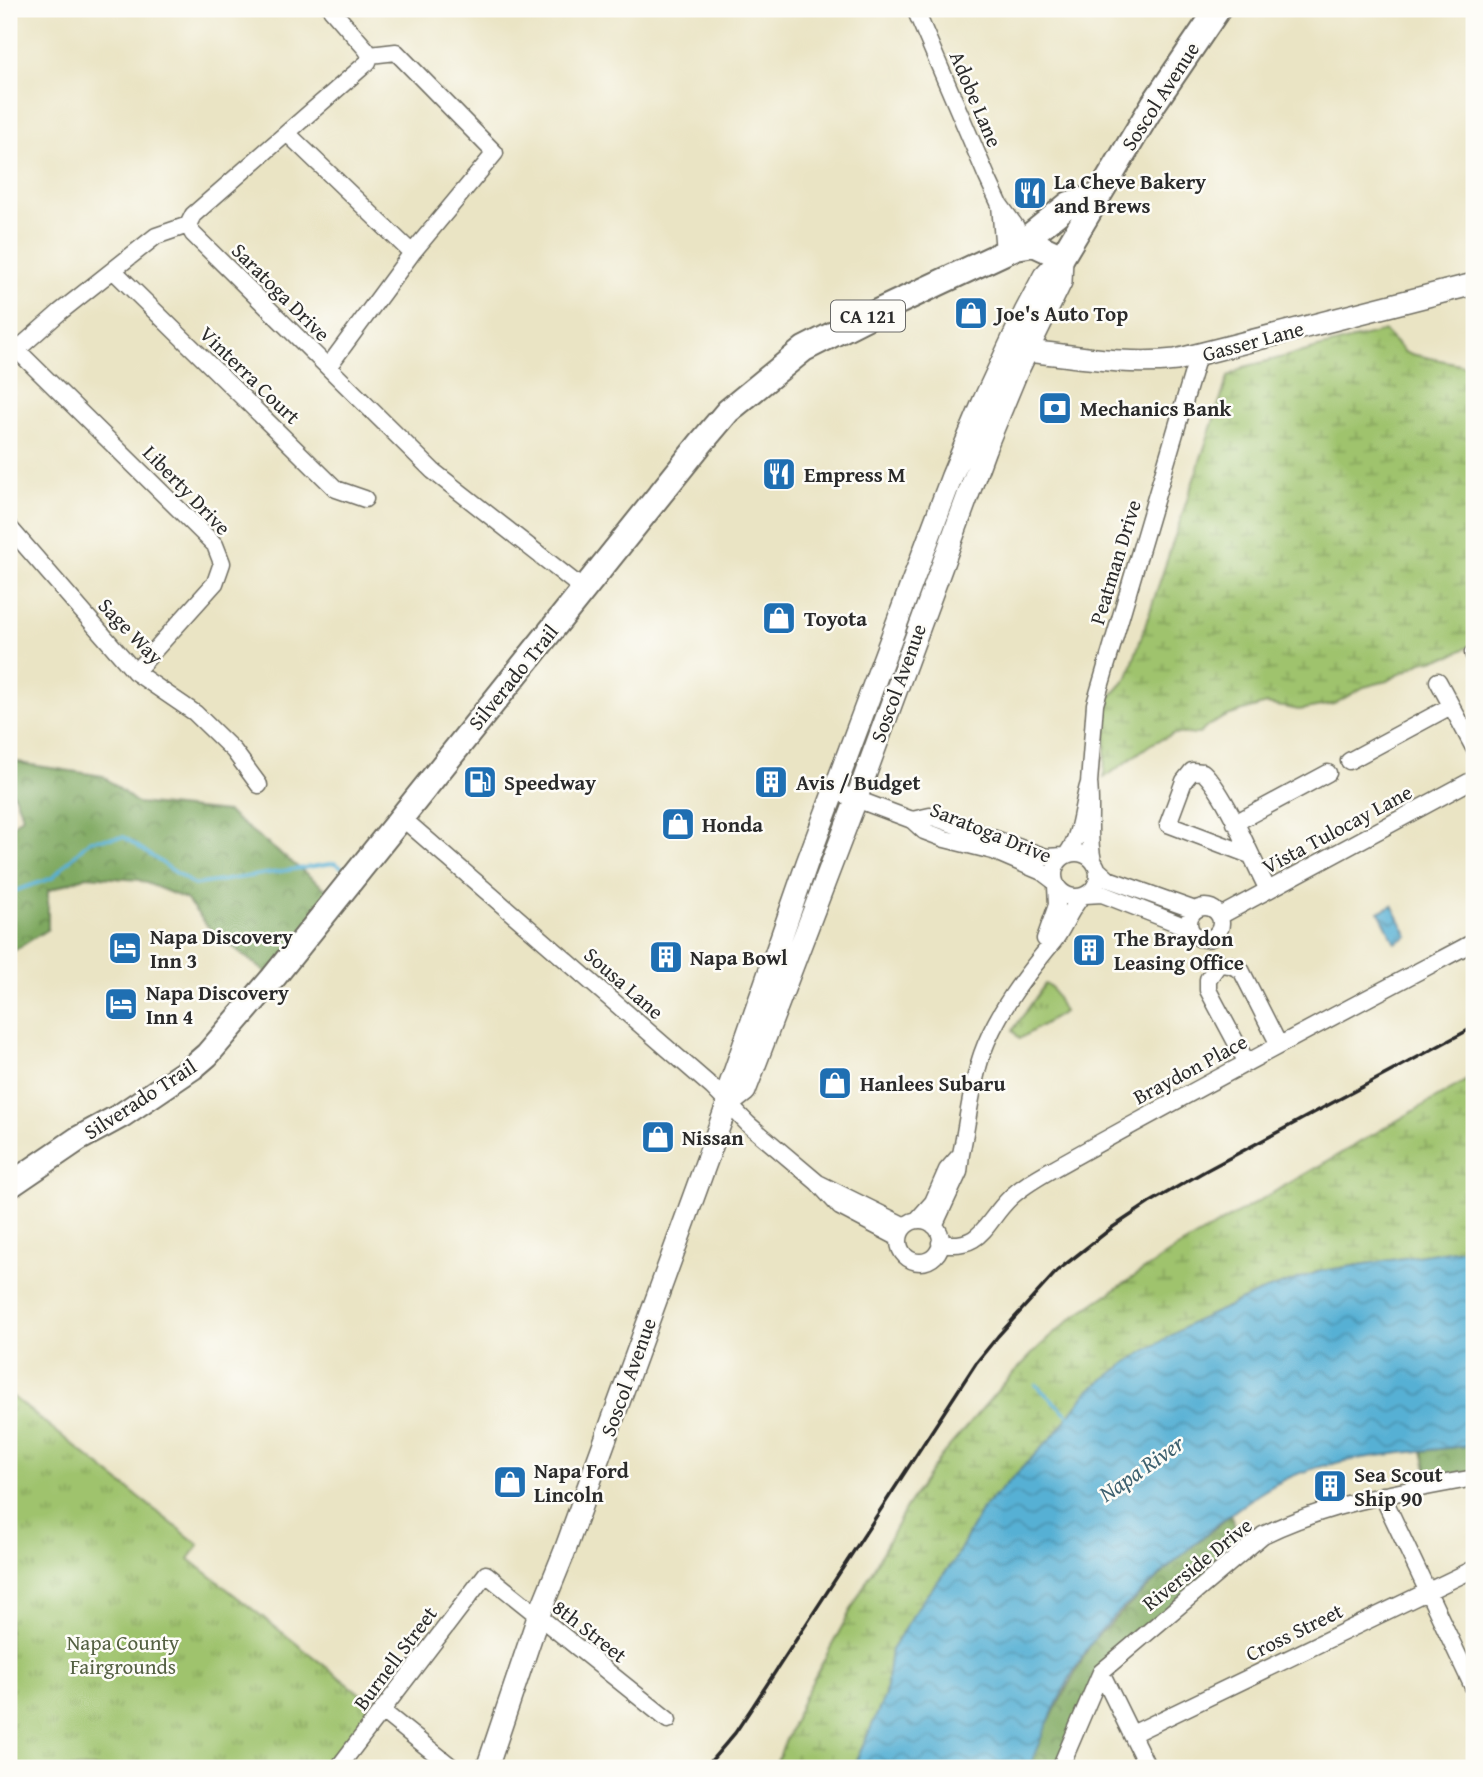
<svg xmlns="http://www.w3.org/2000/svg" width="1483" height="1777" font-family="'Gentium Book Plus',serif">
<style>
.forest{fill:url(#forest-crowns);stroke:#556a46;stroke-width:2}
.wetland{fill:url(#wetland-marsh);stroke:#65774c;stroke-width:2}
.park{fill:url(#park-tufts);stroke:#65774c;stroke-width:2}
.water{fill:url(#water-waves);stroke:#416e80;stroke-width:2}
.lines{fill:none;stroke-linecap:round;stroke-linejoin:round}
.stream{stroke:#57b0d4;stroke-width:3.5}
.street-casing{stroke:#6e6c61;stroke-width:19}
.secondary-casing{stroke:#6e6c61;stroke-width:24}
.primary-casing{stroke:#6e6c61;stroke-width:28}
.street{stroke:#fff;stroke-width:16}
.secondary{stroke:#fff;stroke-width:21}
.primary{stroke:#fff;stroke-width:24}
.rail{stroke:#2b2b2b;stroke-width:3.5}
.labels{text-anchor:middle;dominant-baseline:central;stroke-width:5;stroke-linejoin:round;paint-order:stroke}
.shield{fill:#fdfcf7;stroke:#6a6a68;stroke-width:2}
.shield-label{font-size:19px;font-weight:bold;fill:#2b2b2b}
.street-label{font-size:21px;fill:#2b2b2b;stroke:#fdfcf7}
.poi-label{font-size:21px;font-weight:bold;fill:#2b2b2b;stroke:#fdfcf7;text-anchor:start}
.park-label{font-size:21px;fill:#546042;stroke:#fdfcf7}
.water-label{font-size:23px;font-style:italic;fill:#3d606f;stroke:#fdfcf7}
</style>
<defs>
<pattern id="forest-crowns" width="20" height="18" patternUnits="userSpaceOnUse" patternTransform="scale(1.75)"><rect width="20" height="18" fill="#7fa960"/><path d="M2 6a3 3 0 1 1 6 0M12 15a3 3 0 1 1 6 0" fill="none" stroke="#688a4f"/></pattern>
<pattern id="wetland-marsh" width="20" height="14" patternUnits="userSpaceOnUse" patternTransform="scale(1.75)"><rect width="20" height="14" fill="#9fc36d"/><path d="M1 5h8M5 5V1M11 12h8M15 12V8" fill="none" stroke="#829f5a"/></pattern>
<pattern id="park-tufts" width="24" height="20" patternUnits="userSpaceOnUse" patternTransform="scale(1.75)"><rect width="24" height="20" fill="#9fc36d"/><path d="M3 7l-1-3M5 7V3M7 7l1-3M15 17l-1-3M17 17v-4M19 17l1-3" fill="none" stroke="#829f5a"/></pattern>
<pattern id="water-waves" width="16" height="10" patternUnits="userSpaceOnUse" patternTransform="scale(1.75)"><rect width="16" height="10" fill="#57b0d4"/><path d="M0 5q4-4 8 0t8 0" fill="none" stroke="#488fac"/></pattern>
</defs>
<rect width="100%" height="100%" fill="#fdfcf7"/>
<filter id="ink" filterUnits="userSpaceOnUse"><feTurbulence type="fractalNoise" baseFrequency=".0143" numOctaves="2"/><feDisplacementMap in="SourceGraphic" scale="14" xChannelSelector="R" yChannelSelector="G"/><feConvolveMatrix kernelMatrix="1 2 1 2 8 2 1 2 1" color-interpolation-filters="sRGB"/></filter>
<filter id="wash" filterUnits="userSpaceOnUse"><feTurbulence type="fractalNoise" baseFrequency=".00686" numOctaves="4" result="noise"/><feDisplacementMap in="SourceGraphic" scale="28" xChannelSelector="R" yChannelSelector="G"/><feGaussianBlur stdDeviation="1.57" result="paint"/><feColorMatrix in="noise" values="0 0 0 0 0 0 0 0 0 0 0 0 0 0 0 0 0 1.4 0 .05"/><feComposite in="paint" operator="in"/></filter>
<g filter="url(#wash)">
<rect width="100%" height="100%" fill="#eae4c4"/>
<path class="forest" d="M9 758 25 764 103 776 137 803 227 812 336 897 273 978 210 929 186 899 139 880 87 876 48 891V929L9 954V828L23 816 9 784Z
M1474 1445V1478L1431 1486 1423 1451Z
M1231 1515 1240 1553 1101 1672 1060 1768H1029L1044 1730 1093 1640 1181 1556Z"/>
<path class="wetland" d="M1384 331 1406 353 1474 367V644L1451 656 1422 662 1387 681 1364 687 1334 704 1299 710 1266 704 1227 716 1209 725 1199 734H1173L1151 744 1104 778 1107 701 1128 677 1228 377 1244 367Z
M1474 1076V1247L1321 1271 1258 1293 1192 1323 1126 1363 1088 1391 1054 1435 982 1509 954 1561 922 1601 891 1650 885 1696 853 1768H774L805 1695 906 1508 941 1456 1005 1382 1040 1346 1072 1318 1174 1250Z"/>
<path class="park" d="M1045 984 1052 988 1064 1012 1019 1039 1013 1030Z
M9 1394 199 1545 189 1559 382 1711 338 1768H9Z"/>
<path class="water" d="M1392 905 1408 936 1395 943 1379 912Z
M1474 1247V1445C1421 1452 1344 1455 1295 1475 1244 1495 1184 1553 1143 1591 1126 1606 1107 1621 1094 1639 1066 1678 1046 1724 1029 1768H853L885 1696 891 1650 922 1601 954 1561 982 1509 1054 1435 1088 1391 1126 1363 1192 1323 1258 1293 1321 1271Z"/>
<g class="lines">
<path class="stream" d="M9 893 52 878 90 840 124 837 194 885 335 863 344 869
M1036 1385 1070 1417"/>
</g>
</g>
<g filter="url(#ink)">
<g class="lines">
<g class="street-casing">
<path id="street" d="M331 9 366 49 370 55 368 62 193 215 188 225 193 234 433 471 583 589
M915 9 987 177 1000 205 1016 227V247
M287 133 412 253
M1000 205 1004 252
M113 270 336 489 365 499
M17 350 215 545 222 563 215 583 135 672
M9 357 60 312 156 236 188 225
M328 367 412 253 495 153 396 52 370 55
M9 527 135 672 195 713 234 751 259 785
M1473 653 1474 656
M1438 681 1474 748
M1349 761 1451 706
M1089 783 1095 704 1198 355
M835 791 912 820 924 831 945 839 993 851 1042 872 1054 881
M401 817 712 1087 748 1124 818 1183
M912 820 930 816 1046 857 1063 856
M1235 823 1328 773
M1054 875a22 22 0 1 1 44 0a22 22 0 1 1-44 0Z
M1067 854C1082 834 1081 807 1089 783 1092 809 1087 835 1093 861
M1250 855 1168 824 1184 781 1192 771 1203 772C1227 795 1251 858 1268 890
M1098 870 1108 879 1195 910
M1085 895 1102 894 1189 928
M1189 923a16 16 0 1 1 32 0a16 16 0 1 1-32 0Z
M1220 916 1474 779
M1045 939 1057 905 1056 886
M1219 964 1208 979V990L1247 1063
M1219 964 1230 965 1241 970 1279 1045
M961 1154C968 1121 971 1086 982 1054 997 1012 1025 976 1053 942 1064 928 1069 911 1081 897
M917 1220 933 1202 947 1170 961 1154 959 1172 934 1226
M899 1241a21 21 0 1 1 42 0a21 21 0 1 1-42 0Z
M899 1238 840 1207 818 1183 905 1226
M940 1243C983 1250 984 1223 1010 1198 1021 1187 1035 1179 1049 1171 1189 1092 1332 1017 1474 942
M1382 1495 1474 1689
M1101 1672 1148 1768
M382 1711 453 1768
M1132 1734 1474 1569
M338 1768 486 1574 668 1720
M1060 1768 1101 1672 1263 1535C1328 1503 1403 1491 1474 1478"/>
</g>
<g class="secondary-casing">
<path id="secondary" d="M1027 351C1077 356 1126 366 1176 360L1474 284
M727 1105 745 1091 856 800 985 449 1016 374 1061 282 1062 257
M487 1768 538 1617 564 1553 727 1105V1093L807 863 952 476 984 400 1025 312 1044 276 1062 257"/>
</g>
<g class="primary-casing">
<path id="primary" d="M1016 247 1069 204 1097 196
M9 1186 78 1139 122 1115 193 1067 207 1055 273 978 701 443 728 411 804 349 877 312 1016 247 1034 244 1062 257 1154 103 1218 9"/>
</g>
<use href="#street" class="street"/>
<use href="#secondary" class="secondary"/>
<use href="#primary" class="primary"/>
<path class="rail" d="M705 1768 735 1733 753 1706 976 1363 998 1336 1057 1271 1113 1227 1149 1203 1207 1170 1474 1027"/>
</g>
</g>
<defs>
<g id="restaurant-square" transform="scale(1.75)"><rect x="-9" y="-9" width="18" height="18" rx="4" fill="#1f6fb2" stroke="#fdfcf7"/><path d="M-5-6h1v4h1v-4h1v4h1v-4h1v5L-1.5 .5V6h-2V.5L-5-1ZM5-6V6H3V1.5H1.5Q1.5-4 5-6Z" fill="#fff"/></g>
<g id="shop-square" transform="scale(1.75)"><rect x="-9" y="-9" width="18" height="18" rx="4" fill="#1f6fb2" stroke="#fdfcf7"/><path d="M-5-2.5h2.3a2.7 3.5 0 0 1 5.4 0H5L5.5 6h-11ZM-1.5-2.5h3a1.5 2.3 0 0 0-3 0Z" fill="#fff"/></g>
<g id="bank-square" transform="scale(1.75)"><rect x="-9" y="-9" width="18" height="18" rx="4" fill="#1f6fb2" stroke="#fdfcf7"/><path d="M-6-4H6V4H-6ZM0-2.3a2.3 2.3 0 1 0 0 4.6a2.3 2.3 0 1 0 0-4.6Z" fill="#fff"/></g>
<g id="fuel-square" transform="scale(1.75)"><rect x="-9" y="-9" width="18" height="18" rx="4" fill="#1f6fb2" stroke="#fdfcf7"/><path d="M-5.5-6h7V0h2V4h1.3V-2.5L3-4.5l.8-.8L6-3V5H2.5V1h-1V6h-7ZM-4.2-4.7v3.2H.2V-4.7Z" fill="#fff"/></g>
<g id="building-square" transform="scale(1.75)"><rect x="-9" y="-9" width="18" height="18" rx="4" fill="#1f6fb2" stroke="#fdfcf7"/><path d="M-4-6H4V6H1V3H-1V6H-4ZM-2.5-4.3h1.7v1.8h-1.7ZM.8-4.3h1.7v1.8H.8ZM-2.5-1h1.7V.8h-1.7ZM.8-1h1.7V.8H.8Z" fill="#fff"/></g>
<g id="hotel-square" transform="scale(1.75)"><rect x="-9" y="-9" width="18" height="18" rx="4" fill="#1f6fb2" stroke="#fdfcf7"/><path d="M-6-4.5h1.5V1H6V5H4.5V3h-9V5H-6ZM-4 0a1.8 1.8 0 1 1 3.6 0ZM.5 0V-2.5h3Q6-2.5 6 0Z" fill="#fff"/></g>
</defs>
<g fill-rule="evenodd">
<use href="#restaurant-square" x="1030" y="193"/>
<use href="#shop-square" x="971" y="313"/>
<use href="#bank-square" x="1055" y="408"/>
<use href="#restaurant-square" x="779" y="474"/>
<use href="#shop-square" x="779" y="618"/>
<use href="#fuel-square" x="480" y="782"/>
<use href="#building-square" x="771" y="782"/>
<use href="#shop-square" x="678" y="824"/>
<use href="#hotel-square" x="125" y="948"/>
<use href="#building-square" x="1089" y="950"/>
<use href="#building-square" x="666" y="957"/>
<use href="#hotel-square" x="121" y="1004"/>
<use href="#shop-square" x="835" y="1083"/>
<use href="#shop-square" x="658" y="1137"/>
<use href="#shop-square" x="510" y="1482"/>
<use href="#building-square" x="1330" y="1486"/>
</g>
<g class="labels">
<rect class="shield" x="831" y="300.5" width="74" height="31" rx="5"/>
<g class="shield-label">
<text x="868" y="316">CA 121</text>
</g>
<g class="street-label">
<text transform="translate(1160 96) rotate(-57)">Soscol Avenue</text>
<text transform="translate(976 99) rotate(67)">Adobe Lane</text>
<text transform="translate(281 292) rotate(45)">Saratoga Drive</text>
<text transform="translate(1253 341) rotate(-15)">Gasser Lane</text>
<text transform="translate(250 375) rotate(44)">Vinterra Court</text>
<text transform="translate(187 490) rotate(46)">Liberty Drive</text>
<text transform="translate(1115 562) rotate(-73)">Peatman Drive</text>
<text transform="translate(131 631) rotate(46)">Sage Way</text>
<text transform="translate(513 677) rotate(-51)">Silverado Trail</text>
<text transform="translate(898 683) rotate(-70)">Soscol Avenue</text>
<text transform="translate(1337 829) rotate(-28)">Vista Tulocay Lane</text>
<text transform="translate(991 832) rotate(22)">Saratoga Drive</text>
<text transform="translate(624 983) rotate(41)">Sousa Lane</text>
<text transform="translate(1190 1069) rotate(-28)">Braydon Place</text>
<text transform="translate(140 1099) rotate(-33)">Silverado Trail</text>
<text transform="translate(628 1377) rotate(-70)">Soscol Avenue</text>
<text transform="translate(1197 1564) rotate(-39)">Riverside Drive</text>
<text transform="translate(590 1631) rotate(38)">8th Street</text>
<text transform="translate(1294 1632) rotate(-26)">Cross Street</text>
<text transform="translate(395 1658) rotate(-53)">Burnell Street</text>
</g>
<g class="poi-label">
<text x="1054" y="181">La Cheve Bakery<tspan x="1054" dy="24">and Brews</tspan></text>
<text x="996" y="313">Joe's Auto Top</text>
<text x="1080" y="408">Mechanics Bank</text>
<text x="804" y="474">Empress M</text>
<text x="804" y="618">Toyota</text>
<text x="504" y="782">Speedway</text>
<text x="796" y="782">Avis / Budget</text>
<text x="702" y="824">Honda</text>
<text x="150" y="936">Napa Discovery<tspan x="150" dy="24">Inn 3</tspan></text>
<text x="1114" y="938">The Braydon<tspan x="1114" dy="24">Leasing Office</tspan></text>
<text x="690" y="957">Napa Bowl</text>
<text x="146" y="992">Napa Discovery<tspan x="146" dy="24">Inn 4</tspan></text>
<text x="860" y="1083">Hanlees Subaru</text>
<text x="682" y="1137">Nissan</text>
<text x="534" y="1470">Napa Ford<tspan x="534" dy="24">Lincoln</tspan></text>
<text x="1354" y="1474">Sea Scout<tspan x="1354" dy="24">Ship 90</tspan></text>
</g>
<g class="park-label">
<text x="123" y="1642">Napa County<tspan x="123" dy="24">Fairgrounds</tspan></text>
</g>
<g class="water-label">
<text transform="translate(1141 1468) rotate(-35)">Napa River</text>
</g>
</g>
<rect width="1483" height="1777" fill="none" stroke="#fdfcf7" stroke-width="35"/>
</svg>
